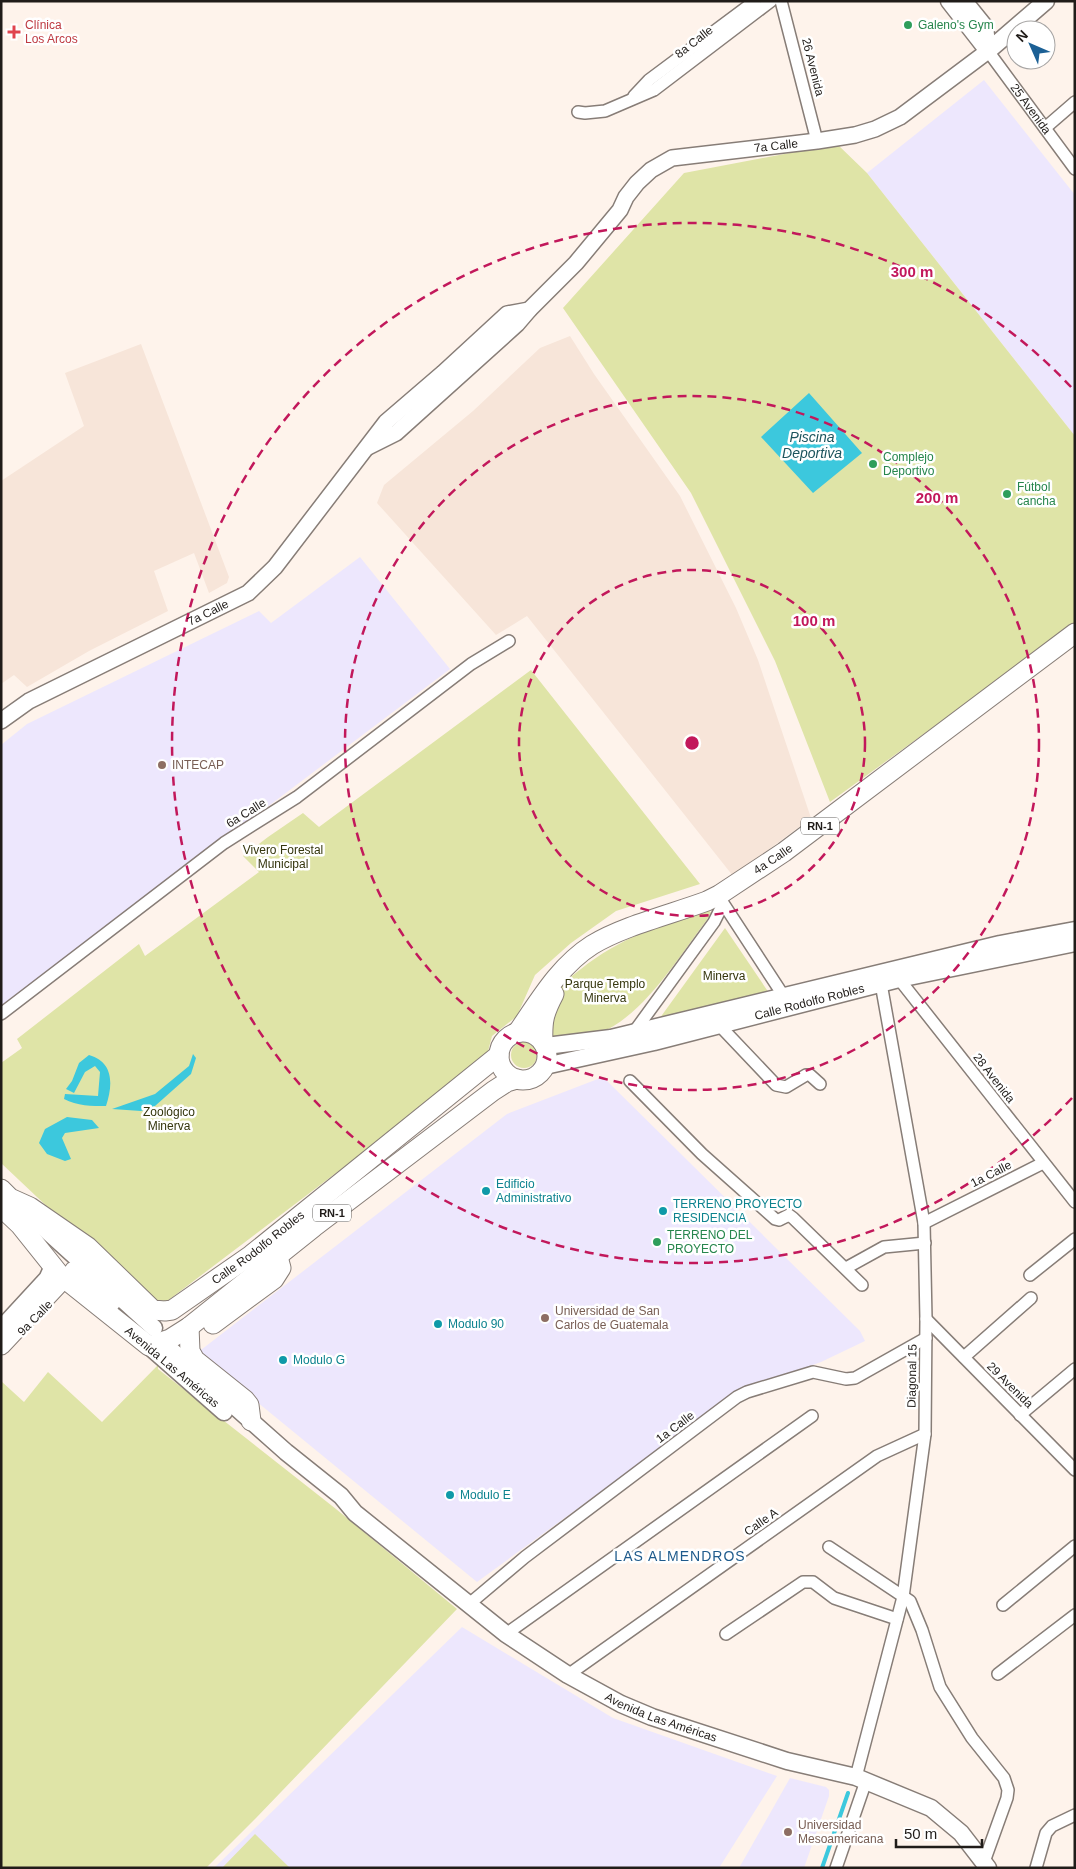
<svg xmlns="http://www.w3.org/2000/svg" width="1076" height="1869" font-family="Helvetica,sans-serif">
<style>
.built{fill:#f7e5d9}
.education{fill:#ede7fd}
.green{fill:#dfe4a7}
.water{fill:#3cc8dd}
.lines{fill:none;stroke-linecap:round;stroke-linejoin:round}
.stream{stroke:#3cc8dd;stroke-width:4}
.minor-casing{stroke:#877d77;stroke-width:14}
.tertiary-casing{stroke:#877d77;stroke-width:18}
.secondary-casing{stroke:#877d77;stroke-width:19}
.primary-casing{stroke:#877d77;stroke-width:21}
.minor{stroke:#fff;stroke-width:11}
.tertiary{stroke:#fff;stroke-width:15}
.secondary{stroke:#fff;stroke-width:16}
.primary{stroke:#fff;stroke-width:19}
.ring{fill:none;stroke:#c2185b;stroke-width:2.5;stroke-dasharray:9 6}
.leisure-dot{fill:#2e9e5b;stroke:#fff;stroke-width:2}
.health-dot{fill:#e0444e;stroke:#fff;stroke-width:2}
.education-dot{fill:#8d6e63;stroke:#fff;stroke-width:2}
.culture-dot{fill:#0f9aa8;stroke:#fff;stroke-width:2}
.labels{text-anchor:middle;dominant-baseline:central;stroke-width:5;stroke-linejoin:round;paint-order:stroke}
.shield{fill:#fff;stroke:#63605e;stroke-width:1}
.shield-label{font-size:11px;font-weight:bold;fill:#201c19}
.health-label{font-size:12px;fill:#be3a42;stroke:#fff;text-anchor:start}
.leisure-label{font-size:12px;fill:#27864d;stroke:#fff;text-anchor:start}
.street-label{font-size:12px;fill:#201c19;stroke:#fff}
.education-label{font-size:12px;fill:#785e54;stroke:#fff;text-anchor:start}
.park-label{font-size:12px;fill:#35360e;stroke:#fff}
.culture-label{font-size:12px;fill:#0d838f;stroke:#fff;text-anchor:start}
.water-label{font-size:14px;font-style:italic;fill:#1c545d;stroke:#fff}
.neighbourhood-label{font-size:14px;letter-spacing:1px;fill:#1f5b8c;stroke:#fff}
.centre{fill:#c2185b;stroke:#fff;stroke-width:2.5}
.ring-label{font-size:15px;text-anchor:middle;font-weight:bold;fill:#c2185b;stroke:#fff;stroke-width:5;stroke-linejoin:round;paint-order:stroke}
</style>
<rect width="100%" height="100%" fill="#fef3eb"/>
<path class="built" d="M570 336 594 374 680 496 736 608 758 660 811 818 733 876 527 616 496 635 377 503 384 485 473 411 540 348Z
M141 344 229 577 227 583 209 593 194 553 154 571 168 611 89 651 27 687 14 675 1 684V481L84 426 65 373Z"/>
<path class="education" d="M984 80 1075 195V436L867 173Z
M360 557 450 669 1 1008V745L27 724 259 611 271 623Z
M603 1077 860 1331 865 1341 821 1362 737 1392 477 1582 197 1353 507 1114Z
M462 1627 613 1718 777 1776 719 1868H214Z
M790 1778 826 1787 829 1790V1796L804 1868H739Z"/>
<path class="green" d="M837 144 867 173 1075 436V624L830 802 775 661 691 493 563 308 684 173Z
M531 670 700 884 616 911 571 943 535 975 517 1016 492 1036 486 1059 166 1302 146 1300 1 1163V1063L22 1048 17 1039 139 944 145 956 259 872 243 856 268 837 303 813 319 827Z
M709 910 711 913 709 917C679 956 645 1015 598 1034 591 1037 582 1037 575 1037 560 1039 555 1043 547 1027 551 1016 553 1002 559 991 563 982 573 975 581 969 618 939 663 923 709 910Z
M725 928 769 993 657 1022Z
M511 1055a13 13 0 1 1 26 0a13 13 0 1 1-26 0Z
M158 1365V1369L336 1509 457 1609 256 1818 206 1868H1V1381L24 1402 48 1372 102 1422Z
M255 1834 290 1868H222Z"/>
<path class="water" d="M809 393 862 453 813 493 761 437Z
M193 1054 196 1058 191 1074 155 1106 141 1111 112 1109 155 1094 189 1066Z
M89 1055C114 1062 113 1085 106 1106 92 1106 77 1106 64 1099L65 1094 98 1096 100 1072 95 1066 85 1072 74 1093 66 1089 72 1081 79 1063Z
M67 1117 92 1120 99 1128 65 1133 62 1138 71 1159 65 1161 47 1154 39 1143 45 1129Z"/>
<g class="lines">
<path class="stream" d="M822 1868 848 1793"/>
<g class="minor-casing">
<g id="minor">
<path d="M781 1 817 141"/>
<path id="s1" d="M988 51 1075 169"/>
<path d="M634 96 649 80 755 1"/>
<path d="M578 112 585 113 605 111 654 90 771 1"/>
<path d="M1045 128 1075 102"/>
<path d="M721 900 783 995 786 1002"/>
<path d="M896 973 899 979 1075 1202"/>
<path d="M1 1014 224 843 297 797 471 664 509 641"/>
<path d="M720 1026 776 1085 786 1087 806 1075H810L820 1084"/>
<path d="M634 1032 714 922 723 904"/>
<path d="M630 1081 702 1154 775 1219 779 1220 789 1215 793 1218 862 1285"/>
<path d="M924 1223 1043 1163"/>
<path d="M846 1268 884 1247 925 1243"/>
<path d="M1030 1275 1075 1239"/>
<path d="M926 1319 1075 1470"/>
<path d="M964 1357 1031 1298"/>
<path d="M1020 1415 1075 1369"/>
<path d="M829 1547 910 1601 922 1630 940 1687 972 1738 1004 1778 1008 1790 1007 1798 984 1862"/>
<path d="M468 1605 525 1557 737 1397 747 1392 813 1372 846 1379 855 1378 926 1338"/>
<path d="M1003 1605 1075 1546"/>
<path d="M506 1634 812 1416"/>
<path d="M726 1634 803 1582H813L834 1598 897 1619"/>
<path d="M998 1674 1075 1615"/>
<path d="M568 1675 877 1456 925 1434"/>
<path d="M856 1777 903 1597 925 1434 926 1319 924 1223 880 978"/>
<path d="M836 1868 866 1781"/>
<path d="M1036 1868 1046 1833 1052 1826 1075 1815"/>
</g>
</g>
<g class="tertiary-casing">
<g id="tertiary">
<path id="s2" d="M368 447 396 433 517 324 529 310 576 263 620 210 626 197 637 183 651 170 672 158 817 141 855 135 875 129 900 117 988 51"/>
<path id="s3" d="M1 721 29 701 248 593 275 567 386 422 443 373 507 314 529 310"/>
<path d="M1 1328 47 1278 52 1267"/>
</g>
</g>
<g class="secondary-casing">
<g id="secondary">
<path d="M949 1 988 51"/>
<path d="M964 1 985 27 988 51"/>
<path d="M988 51 1046 1"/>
<path d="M546 1046 611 1038 1000 944 1075 930"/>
<path id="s4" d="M545 1066 654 1042 899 979 1075 943"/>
<path d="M25 1211 154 1328"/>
<path d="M149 1346 224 1412"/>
<path id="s5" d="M170 1349 286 1452 341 1496 355 1513 506 1634 568 1675 621 1704 652 1717 787 1761 856 1777 931 1808 961 1833 988 1868"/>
</g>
</g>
<g class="primary-casing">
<g id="primary">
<circle cx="523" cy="1056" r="24"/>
<path id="s6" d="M517 1033C539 1001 559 966 592 945 623 926 672 914 707 901L719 895 784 852 1075 633"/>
<path d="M543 1043C542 1021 544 1013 554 994"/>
<path id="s7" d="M1 1189 10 1198 30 1207 88 1247 153 1310 165 1311 172 1310 251 1255 499 1055"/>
<path d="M1 1207 20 1225 60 1275 149 1346 170 1339 189 1327 314 1227 493 1091 507 1082 517 1079"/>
<path d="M74 1271 80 1274 111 1302"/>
<path d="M213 1324 274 1279 281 1268 278 1257"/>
<path d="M189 1327 190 1351 195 1360 245 1400 249 1405 251 1421"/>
<path d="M1 1345 60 1282"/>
</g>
</g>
<use href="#minor" class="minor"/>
<use href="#tertiary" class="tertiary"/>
<use href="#secondary" class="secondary"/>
<use href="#primary" class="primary"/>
</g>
<g class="ring">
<circle cx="692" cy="743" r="173"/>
<circle cx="692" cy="743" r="347"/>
<path d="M1072 1098A520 520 0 1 1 1072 388"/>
</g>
<g class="leisure-dot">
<circle cx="908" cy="25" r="5"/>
<circle cx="873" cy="464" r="5"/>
<circle cx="1007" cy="494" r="5"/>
<circle cx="657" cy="1242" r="5"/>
</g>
<path class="health-dot" d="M11.5 24.5h5v5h5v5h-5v5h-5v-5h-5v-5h5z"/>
<g class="education-dot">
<circle cx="162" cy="765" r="5"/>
<circle cx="545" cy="1318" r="5"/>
<circle cx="788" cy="1832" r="5"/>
</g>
<g class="culture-dot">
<circle cx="486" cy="1191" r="5"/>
<circle cx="663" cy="1211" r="5"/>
<circle cx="438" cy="1324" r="5"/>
<circle cx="283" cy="1360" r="5"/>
<circle cx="450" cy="1495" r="5"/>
</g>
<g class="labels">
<g class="shield">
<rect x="801" y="817.5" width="38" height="17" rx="4"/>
<rect x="313" y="1204.5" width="38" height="17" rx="4"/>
</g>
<g class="shield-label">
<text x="820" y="826">RN-1</text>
<text x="332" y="1213">RN-1</text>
</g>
<g class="health-label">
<text x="25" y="25">Clínica<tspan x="25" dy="14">Los Arcos</tspan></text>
</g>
<g class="leisure-label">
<text x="918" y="25">Galeno's Gym</text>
<text x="883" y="457">Complejo<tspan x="883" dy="14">Deportivo</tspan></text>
<text x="1017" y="487">Fútbol<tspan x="1017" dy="14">cancha</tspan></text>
<text x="667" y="1235">TERRENO DEL<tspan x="667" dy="14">PROYECTO</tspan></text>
</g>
<g class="street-label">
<text transform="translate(694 42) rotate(-38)">8a Calle</text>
<text transform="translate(813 67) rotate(76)">26 Avenida</text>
<text stroke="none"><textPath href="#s1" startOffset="72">25 Avenida</textPath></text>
<text stroke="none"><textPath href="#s2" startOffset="528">7a Calle</textPath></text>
<text stroke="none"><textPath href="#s3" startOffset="234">7a Calle</textPath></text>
<text transform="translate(246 813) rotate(-32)">6a Calle</text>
<text stroke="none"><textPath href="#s6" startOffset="318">4a Calle</textPath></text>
<text stroke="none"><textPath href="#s4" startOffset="272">Calle Rodolfo Robles</textPath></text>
<text transform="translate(994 1078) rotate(52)">28 Avenida</text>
<text transform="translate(991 1174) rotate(-27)">1a Calle</text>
<text stroke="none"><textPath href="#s7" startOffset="321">Calle Rodolfo Robles</textPath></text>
<text transform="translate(35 1318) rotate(-46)">9a Calle</text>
<text transform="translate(172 1367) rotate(40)">Avenida Las Américas</text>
<text transform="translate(912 1376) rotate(-89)">Diagonal 15</text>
<text transform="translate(1010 1385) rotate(45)">29 Avenida</text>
<text transform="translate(675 1427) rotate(-37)">1a Calle</text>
<text transform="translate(761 1522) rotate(-35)">Calle A</text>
<text stroke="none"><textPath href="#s5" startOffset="618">Avenida Las Américas</textPath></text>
</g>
<g class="education-label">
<text x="172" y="765">INTECAP</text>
<text x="555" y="1311">Universidad de San<tspan x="555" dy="14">Carlos de Guatemala</tspan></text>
<text x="798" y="1825">Universidad<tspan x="798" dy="14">Mesoamericana</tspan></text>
</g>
<g class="park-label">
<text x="283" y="850">Vivero Forestal<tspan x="283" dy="14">Municipal</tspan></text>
<text x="724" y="976">Minerva</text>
<text x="605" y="984">Parque Templo<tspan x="605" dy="14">Minerva</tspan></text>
<text x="169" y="1112">Zoológico<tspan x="169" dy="14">Minerva</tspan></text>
</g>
<g class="culture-label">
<text x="496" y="1184">Edificio<tspan x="496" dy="14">Administrativo</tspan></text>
<text x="673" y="1204">TERRENO PROYECTO<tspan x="673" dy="14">RESIDENCIA</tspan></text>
<text x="448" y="1324">Modulo 90</text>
<text x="293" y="1360">Modulo G</text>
<text x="460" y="1495">Modulo E</text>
</g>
<g class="water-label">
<text x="812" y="437">Piscina<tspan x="812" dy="16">Deportiva</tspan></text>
</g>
<g class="neighbourhood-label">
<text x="680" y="1556">LAS ALMENDROS</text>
</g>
</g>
<circle cx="692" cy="743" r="8" class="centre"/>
<g class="ring-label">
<text x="912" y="277">300 m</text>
<text x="937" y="503">200 m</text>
<text x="814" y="626">100 m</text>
</g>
<rect width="1076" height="1869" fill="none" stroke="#201c19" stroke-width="5"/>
<g transform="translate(1031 45) rotate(315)"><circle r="24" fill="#ffffff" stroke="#a6a4a3"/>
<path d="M0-4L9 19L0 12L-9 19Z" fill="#1c6095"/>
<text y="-8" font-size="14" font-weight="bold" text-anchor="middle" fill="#201c19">N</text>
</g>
<path d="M896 1839v8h86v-8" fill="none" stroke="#201c19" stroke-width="2.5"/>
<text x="904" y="1839" font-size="15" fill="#201c19" stroke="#ffffff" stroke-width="4" paint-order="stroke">50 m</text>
</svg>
